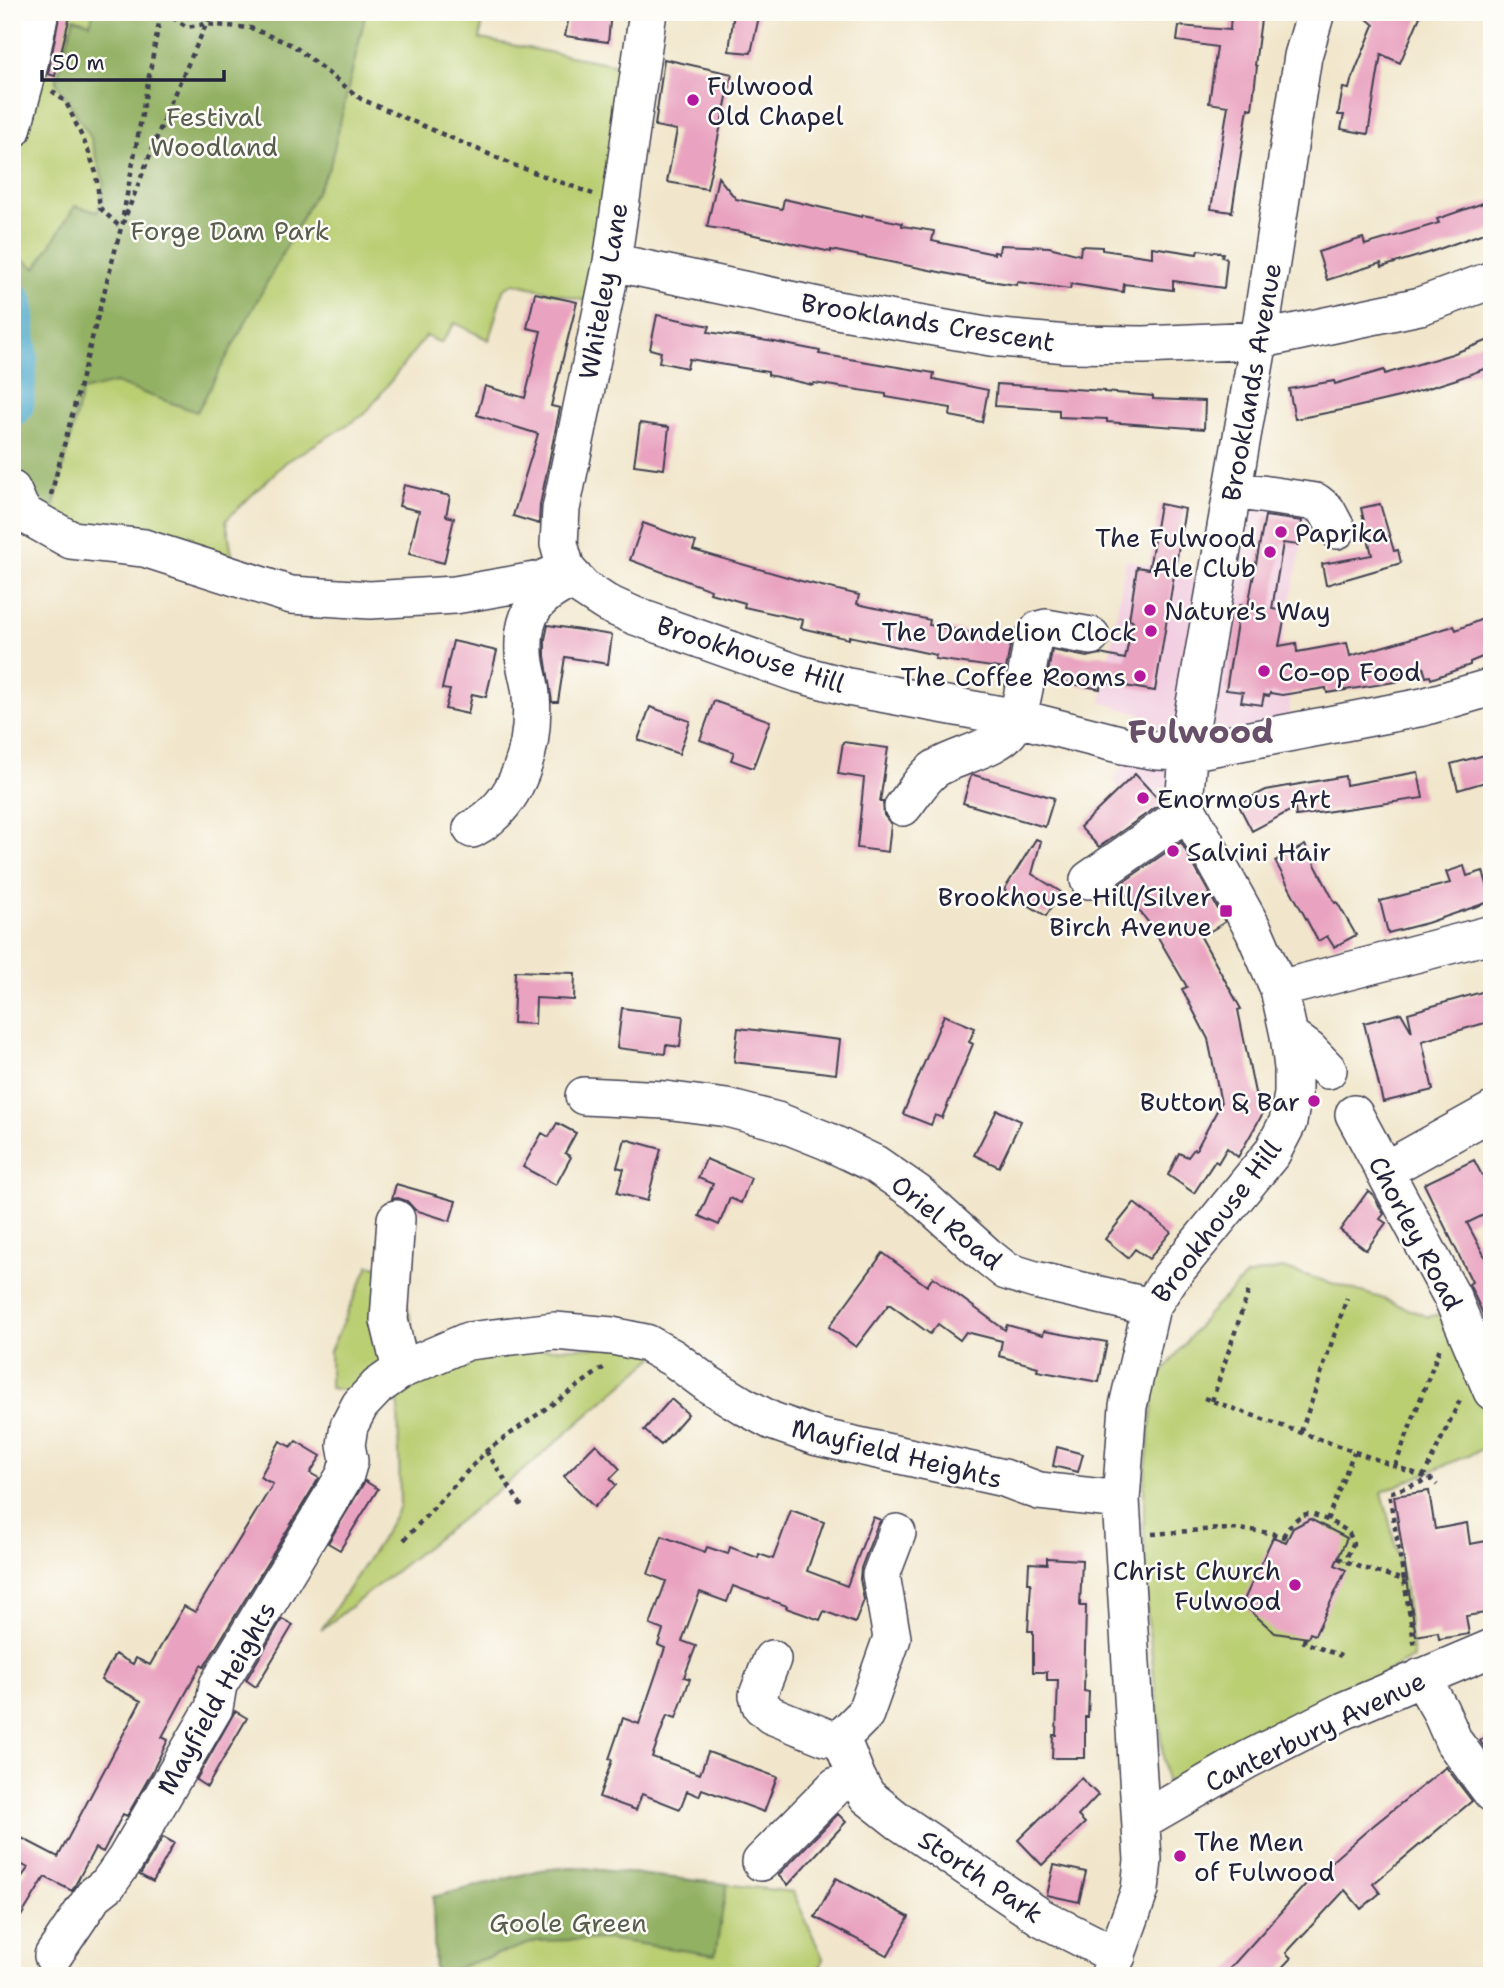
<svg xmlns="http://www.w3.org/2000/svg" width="1504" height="1988" font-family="'Shantell Sans',sans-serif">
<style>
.built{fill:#f2cfe1}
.green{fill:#bace72;stroke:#6e7856;stroke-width:2}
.forest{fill:#93b164;stroke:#5a6a50;stroke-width:2}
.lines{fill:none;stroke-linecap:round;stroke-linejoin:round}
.river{stroke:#4ca9ca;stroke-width:44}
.building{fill:#e9a3c0}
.minor-casing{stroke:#413f51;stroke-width:40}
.path{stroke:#413f51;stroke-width:4.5;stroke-dasharray:5 5;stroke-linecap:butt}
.minor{stroke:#fff;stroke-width:37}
.poi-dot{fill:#b5179e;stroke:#fdfcf7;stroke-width:2.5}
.labels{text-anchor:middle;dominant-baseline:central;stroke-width:5;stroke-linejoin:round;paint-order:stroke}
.poi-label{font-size:26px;fill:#22223b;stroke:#fdfcf7;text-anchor:start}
.park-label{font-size:26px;fill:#575e4e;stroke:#fdfcf7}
.street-label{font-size:26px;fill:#22223b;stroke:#fdfcf7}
.district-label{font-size:33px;font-weight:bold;fill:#684f6a;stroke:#fdfcf7}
</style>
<rect width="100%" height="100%" fill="#fdfcf7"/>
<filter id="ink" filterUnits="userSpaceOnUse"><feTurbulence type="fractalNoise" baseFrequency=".0143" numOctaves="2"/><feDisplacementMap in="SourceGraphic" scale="14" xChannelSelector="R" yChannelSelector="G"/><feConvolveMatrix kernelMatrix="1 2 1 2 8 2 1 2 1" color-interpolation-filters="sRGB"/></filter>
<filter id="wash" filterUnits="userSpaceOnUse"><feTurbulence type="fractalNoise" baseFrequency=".00686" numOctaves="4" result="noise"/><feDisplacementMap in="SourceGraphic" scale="28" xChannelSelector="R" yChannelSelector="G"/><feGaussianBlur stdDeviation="1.57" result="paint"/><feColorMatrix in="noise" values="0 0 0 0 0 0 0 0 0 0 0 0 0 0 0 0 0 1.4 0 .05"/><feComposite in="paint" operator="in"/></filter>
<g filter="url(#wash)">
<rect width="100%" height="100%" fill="#f1e6cb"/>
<path class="built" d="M1249 497 1310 503 1282 645 1290 693 1289 745 1214 763 1198 793 1219 844 1168 878 1141 838 1154 828 1144 813 1114 782 1145 716 1101 702 1126 560 1226 578Z"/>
<path class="green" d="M12 12H484L480 39 623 66 607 186 586 301 514 283 503 290 489 340 455 323 441 343 426 336 365 414 286 462 226 520 235 570 65 529 12 471Z
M369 1265 411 1276 403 1291 420 1354 669 1344 531 1464 321 1630 380 1541 400 1506 398 1401 330 1388V1351Z
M1282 1268 1381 1298 1428 1317 1446 1313 1492 1431V1445L1382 1492 1404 1580 1413 1658 1326 1704 1166 1783 1147 1612 1144 1527V1487L1155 1382 1208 1314 1246 1276Z
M573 1867 793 1892 823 1958 818 1976H435L433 1897 541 1870Z"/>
<path class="forest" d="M94 12H366L330 166 197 412 115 383 82 391 51 517 15 482 12 471V252L36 268 75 206 98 212 104 182 90 136 56 82 74 18 90 23Z
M573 1867 727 1884 715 1955 607 1939 537 1941 435 1975 433 1897 541 1870Z"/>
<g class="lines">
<path class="river" d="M12 303 16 358 12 405"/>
</g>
<g id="blocks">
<path class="building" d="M60 12H71L55 76 48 74Z
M570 12H611L608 42 565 36Z
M734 12H760L751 53 729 51Z
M1231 12H1262L1255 65 1257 66 1252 109 1248 108 1232 212 1211 209 1228 106 1209 103 1217 47 1177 41 1179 26 1230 30Z
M1359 12H1422L1400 63 1381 54 1368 134 1341 129 1344 115H1338L1343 88 1349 89 1351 81 1374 25Z
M664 59 732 74 707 189 667 182 677 130 655 126Z
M718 177 736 199 782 209 784 199 862 217 863 215 902 223V226L934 231 932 241 994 254V252L999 253 1000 245 1049 247 1080 255 1081 246 1102 247V250L1152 257V247L1197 254 1198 250 1223 253 1222 257 1227 259 1224 288 1173 281V290L1124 284 1123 292 1071 284 1070 289 1017 282V285L969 278 831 250V252L741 232 707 227Z
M1492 200V230L1428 253 1382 267 1381 263 1327 280 1318 252 1363 238 1365 245 1439 223 1437 219Z
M535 293 577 302 551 406 560 408 540 505 539 524 513 516 538 434 477 415 485 386 525 398 541 331 527 328Z
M657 315 710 326 708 332 775 342 820 351 819 354 934 373 933 379 988 390 982 422 950 416 951 408 886 397V394L814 383 813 385 768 375V372L689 359 687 368 659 362 661 352 650 349Z
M1492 339V366L1457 379 1403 396 1352 408 1295 419 1289 389 1334 381 1335 384 1384 370 1385 374 1452 354Z
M997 384 1104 391V392L1153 396V399L1205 401 1204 429 1107 422V419L1059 417V410L995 406Z
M640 423 669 427 664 469 634 465Z
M404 485 450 496 446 516 454 518 444 563 409 554 419 511 399 506Z
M1160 504 1185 509 1155 691 1101 682 1100 689 1047 679 1052 650 1087 657 1100 654 1125 659 1133 621 1129 620 1137 567 1149 569Z
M1380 504 1394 551 1398 550 1401 563 1326 585 1322 564 1372 555 1361 508Z
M1265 516 1302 521 1298 545 1283 543 1272 609 1286 611 1279 646 1296 643 1297 652 1347 643 1350 656 1454 626 1456 630 1492 615V653L1470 662V665L1431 679 1430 676 1426 677 1423 667 1399 673 1401 681 1327 693 1326 688 1282 695 1270 693 1269 696 1264 695 1262 705 1241 702 1243 692 1226 690 1240 605 1248 606Z
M643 523 696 542 693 550 801 581 859 595 857 604 930 620 929 625 1001 638 1002 634 1012 635 1006 669 935 659 936 655 849 636V639L801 628 803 620 744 607 745 603 710 593 711 590 630 560Z
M548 625 612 635 608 664 565 657 558 702H552L545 656V639Z
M453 641 497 651 486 697 472 694 468 714 445 709 450 690 442 689Z
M714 701 770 721 753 768 731 760 734 752 700 740Z
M650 707 690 721 679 754 638 740Z
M843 742 888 748 880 802H883L884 815 891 824 888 852 857 848 864 778 838 774Z
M1492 753V780L1458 790 1451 764Z
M1418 772 1423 798 1296 816 1295 808 1252 831 1238 804 1266 790 1345 776 1346 785Z
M1135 774 1162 803 1099 847 1080 827Z
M974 775 1054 798 1045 827 963 803 971 776Z
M1036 839 1041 841 1032 874 1061 892 1046 916 1004 890Z
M1181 842 1225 922 1201 937 1241 1009 1238 1010 1255 1093 1270 1101 1238 1157 1227 1148 1218 1163 1215 1161 1194 1193 1168 1175 1179 1153 1188 1157 1194 1149 1196 1150 1221 1103 1208 1039 1182 989 1187 987 1152 927 1119 885Z
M1305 845 1335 903 1337 902 1356 935 1334 947 1327 936 1318 941 1275 861Z
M1464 866 1467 876 1483 871 1492 901 1427 923 1388 933 1380 901 1450 883 1446 872Z
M515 971 575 973 574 1000 536 998 535 1024 513 1023Z
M1492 989V1021L1422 1041 1433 1090 1383 1102 1364 1023 1401 1013 1412 1032 1408 1013Z
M622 1008 683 1016 680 1047 666 1045 665 1054 617 1048Z
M944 1015 975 1028 969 1042 973 1044 942 1118 935 1115 931 1125 903 1114Z
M738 1028 840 1040 836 1074 734 1062Z
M997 1110 1021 1121 999 1167 974 1155Z
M557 1123 576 1133 565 1153 571 1157 556 1185 523 1167 542 1133 549 1137Z
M625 1139 661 1149 647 1201 617 1193 624 1169 617 1167Z
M706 1159 751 1178 741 1203 730 1198 719 1225 699 1216 713 1184 698 1178Z
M1474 1160 1492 1194V1211L1467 1223 1492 1270V1333L1469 1284 1472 1282 1424 1184Z
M396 1184 456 1201 450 1221 415 1210 407 1201 398 1198 392 1199Z
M1368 1191 1373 1195 1384 1214 1380 1219 1386 1223 1366 1250 1340 1230Z
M1134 1203 1171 1232 1149 1259 1135 1249 1128 1258 1105 1239Z
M883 1253 927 1286 933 1277 1005 1330 1007 1325 1043 1335 1044 1331 1107 1342 1099 1382 1037 1371 1038 1367 999 1356 1002 1341 966 1332 960 1340 938 1324 930 1334 889 1304 856 1347 829 1327Z
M671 1399 688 1414 661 1445 644 1430Z
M280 1441 291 1447 296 1441 321 1456 310 1473 319 1478 204 1667 201 1665 162 1737 168 1740 151 1774 127 1816 123 1814 103 1852 95 1848 72 1891 45 1877 12 1931V1891L28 1868 12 1859V1833L58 1857 141 1701 101 1680 115 1654 133 1664 136 1658 150 1665 184 1606 195 1612 273 1484 260 1477Z
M596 1444 620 1469 610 1479 616 1485 594 1507 564 1476Z
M1057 1447 1083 1454 1078 1472 1053 1466Z
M365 1481 378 1489 340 1550 328 1543Z
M1429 1491 1435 1529 1467 1523 1470 1544 1492 1540V1612L1466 1616 1469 1634 1439 1639 1438 1632 1416 1636 1394 1496Z
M791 1510 824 1522 807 1571 847 1586 873 1517 881 1520 877 1526 861 1568 860 1579 864 1600 855 1623 824 1611 820 1620 786 1608 787 1606 733 1586 727 1602 700 1592 682 1641 696 1646 684 1677 690 1679 676 1718 667 1715 652 1757 700 1774 708 1752 777 1777 764 1812 702 1789 699 1796 687 1791 680 1809 642 1794 636 1810 599 1797 612 1760 609 1759 623 1718 639 1724 665 1648 658 1645 663 1630 650 1625 666 1581 648 1574 662 1536 705 1552 707 1547 728 1554 730 1547 758 1558 759 1554 773 1559Z
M1310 1519 1347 1538 1335 1565 1346 1570 1315 1635 1310 1633 1308 1638 1275 1633 1247 1608 1250 1603 1244 1600 1273 1537 1286 1542 1293 1528Z
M1047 1558 1082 1560 1080 1606H1086L1084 1691 1089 1692 1088 1717H1085V1758H1052L1053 1735H1056L1058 1680H1047V1672H1033V1631H1028L1031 1583H1028L1029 1563 1047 1564Z
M282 1619 293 1625 256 1687 246 1680Z
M235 1711 247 1718 207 1787 196 1780Z
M1492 1732V1758L1480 1741Z
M1446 1767 1472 1801 1373 1884 1380 1893 1361 1909 1345 1890 1286 1953 1291 1958 1274 1976H1223L1314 1875 1315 1876 1369 1829Z
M1081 1778 1098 1795 1078 1816 1085 1823 1042 1865 1018 1840Z
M838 1814 846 1822 788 1885 778 1875Z
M163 1837 174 1843 153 1882 140 1875Z
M1054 1865 1086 1872 1079 1902 1047 1895Z
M836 1878 909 1917 888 1956 815 1917Z"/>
</g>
</g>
<g filter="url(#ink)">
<use href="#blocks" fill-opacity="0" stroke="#413f51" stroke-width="2"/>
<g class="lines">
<g class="minor-casing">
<path id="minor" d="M648 12 612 262 561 509 559 544 566 569 583 588 606 603 635 616 796 673 848 687 1017 718 1123 745 1157 751 1188 752 1423 707 1492 687
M12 130 25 82 40 12
M612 262 837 310 923 325 991 337 1067 344 1144 345 1259 340 1420 306 1492 280
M12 490 20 508 26 515 71 540 144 548 291 595 370 600 455 595 541 580 566 569
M1233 490 1316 502 1327 511 1337 530
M903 807C913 795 922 778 935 769 955 756 999 748 1011 729 1023 711 1028 662 1033 639L1039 630 1046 628 1091 636
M472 829C520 804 535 745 531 695 530 680 524 667 524 652 522 611 538 595 573 579
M1089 880 1188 811
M1279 989 1492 934
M1289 1035 1309 1050 1328 1070
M584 1096 665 1100 727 1108 777 1121 827 1141 875 1164 917 1193 986 1255 1006 1271 1035 1280 1151 1307
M1354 1114 1452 1297 1492 1391
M1384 1171 1492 1111
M396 1219 389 1320 401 1370
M772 1659 758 1695 761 1706 771 1715 828 1738H841L857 1778 867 1796 900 1822 1042 1918 1117 1956
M1421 1677 1440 1710 1454 1742 1492 1793
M841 1738 865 1714 892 1638 881 1575 897 1533
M1141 1821 1247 1760 1343 1711 1492 1648
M761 1862 836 1786 857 1778
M53 1956 94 1895 108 1884 125 1860 214 1708 218 1685 345 1475 349 1461 346 1445 349 1426 360 1405 378 1386 401 1370 468 1341 555 1331 612 1336 646 1343 673 1358 708 1384 742 1405 772 1421 818 1437 1004 1478 1039 1491 1121 1500
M1109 1976 1140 1890 1143 1860 1121 1500 1128 1406 1151 1307 1170 1278 1272 1153 1288 1122 1293 1094V1068L1289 1035 1279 989 1254 931 1188 811 1185 791 1191 726 1259 340 1303 56 1316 12"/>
</g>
<path class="path" d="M164 12 187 27 205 24 251 28 294 46 361 99 514 165 593 194
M52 91 66 102 88 150 96 173 100 208 121 228
M123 216 161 12
M51 495 121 228 172 99 212 12
M1204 1398 1431 1479
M1212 1401 1250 1287
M1301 1432 1347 1298
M486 1451 523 1508
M1395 1466 1441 1345
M1423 1477 1462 1396
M1327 1520 1354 1452
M1152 1534C1197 1531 1244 1523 1288 1538
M1283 1536C1288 1528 1298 1514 1308 1514 1316 1514 1344 1527 1349 1533 1351 1537 1352 1540 1353 1544L1345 1561
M404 1540 486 1451 606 1366
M1338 1558 1360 1567 1404 1580 1415 1648
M1404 1580 1389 1493 1431 1479 1437 1485
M1305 1638 1304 1642 1341 1656"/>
<use href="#minor" class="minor"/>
</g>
</g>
<g class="poi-dot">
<circle cx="693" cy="100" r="7"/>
<circle cx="1281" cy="532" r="7"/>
<circle cx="1270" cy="552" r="7"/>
<circle cx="1150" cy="610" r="7"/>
<circle cx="1151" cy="631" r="7"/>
<circle cx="1264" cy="671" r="7"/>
<circle cx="1140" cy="676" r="7"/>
<circle cx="1143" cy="798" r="7"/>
<circle cx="1173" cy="851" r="7"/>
<rect x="1219" y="904" width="14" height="14" rx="3.5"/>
<circle cx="1314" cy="1101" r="7"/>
<circle cx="1295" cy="1585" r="7"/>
<circle cx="1180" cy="1856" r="7"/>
</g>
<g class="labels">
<g class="poi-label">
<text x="707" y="85">Fulwood<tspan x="707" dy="30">Old Chapel</tspan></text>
<text x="1295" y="532">Paprika</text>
<text x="1256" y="537" text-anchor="end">The Fulwood<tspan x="1256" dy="30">Ale Club</tspan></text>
<text x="1164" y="610">Nature's Way</text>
<text x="1137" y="631" text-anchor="end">The Dandelion Clock</text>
<text x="1278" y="671">Co-op Food</text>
<text x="1126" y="676" text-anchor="end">The Coffee Rooms</text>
<text x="1157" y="798">Enormous Art</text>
<text x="1187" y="851">Salvini Hair</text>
<text x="1212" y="896" text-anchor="end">Brookhouse Hill/Silver<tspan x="1212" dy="30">Birch Avenue</tspan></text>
<text x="1300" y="1101" text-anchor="end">Button &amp; Bar</text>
<text x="1281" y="1570" text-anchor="end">Christ Church<tspan x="1281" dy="30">Fulwood</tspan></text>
<text x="1194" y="1841">The Men<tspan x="1194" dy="30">of Fulwood</tspan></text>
</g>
<g class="park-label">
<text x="214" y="116">Festival<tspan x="214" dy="30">Woodland</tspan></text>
<text x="230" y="230">Forge Dam Park</text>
<text x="568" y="1922">Goole Green</text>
</g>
<g class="street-label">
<text transform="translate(603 291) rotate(-80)">Whiteley Lane</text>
<text transform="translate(928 322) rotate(9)">Brooklands Crescent</text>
<text transform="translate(1251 382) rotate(-80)">Brooklands Avenue</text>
<text transform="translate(751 654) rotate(18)">Brookhouse Hill</text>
<text transform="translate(1216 1221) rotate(-53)">Brookhouse Hill</text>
<text transform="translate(947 1222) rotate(39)">Oriel Road</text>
<text transform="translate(1416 1233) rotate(62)">Chorley Road</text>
<text transform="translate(897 1453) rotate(14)">Mayfield Heights</text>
<text transform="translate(216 1698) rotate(-61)">Mayfield Heights</text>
<text transform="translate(1315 1731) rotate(-26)">Canterbury Avenue</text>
<text transform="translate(981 1876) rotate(34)">Storth Park</text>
</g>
<g class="district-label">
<text x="1201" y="731">Fulwood</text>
</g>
</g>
<rect width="1504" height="1988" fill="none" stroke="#fdfcf7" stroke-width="42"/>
<path d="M42 70v10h182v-10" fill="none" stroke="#22223b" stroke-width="3.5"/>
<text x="52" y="70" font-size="21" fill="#22223b" stroke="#fdfcf7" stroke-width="5" paint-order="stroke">50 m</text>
</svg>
